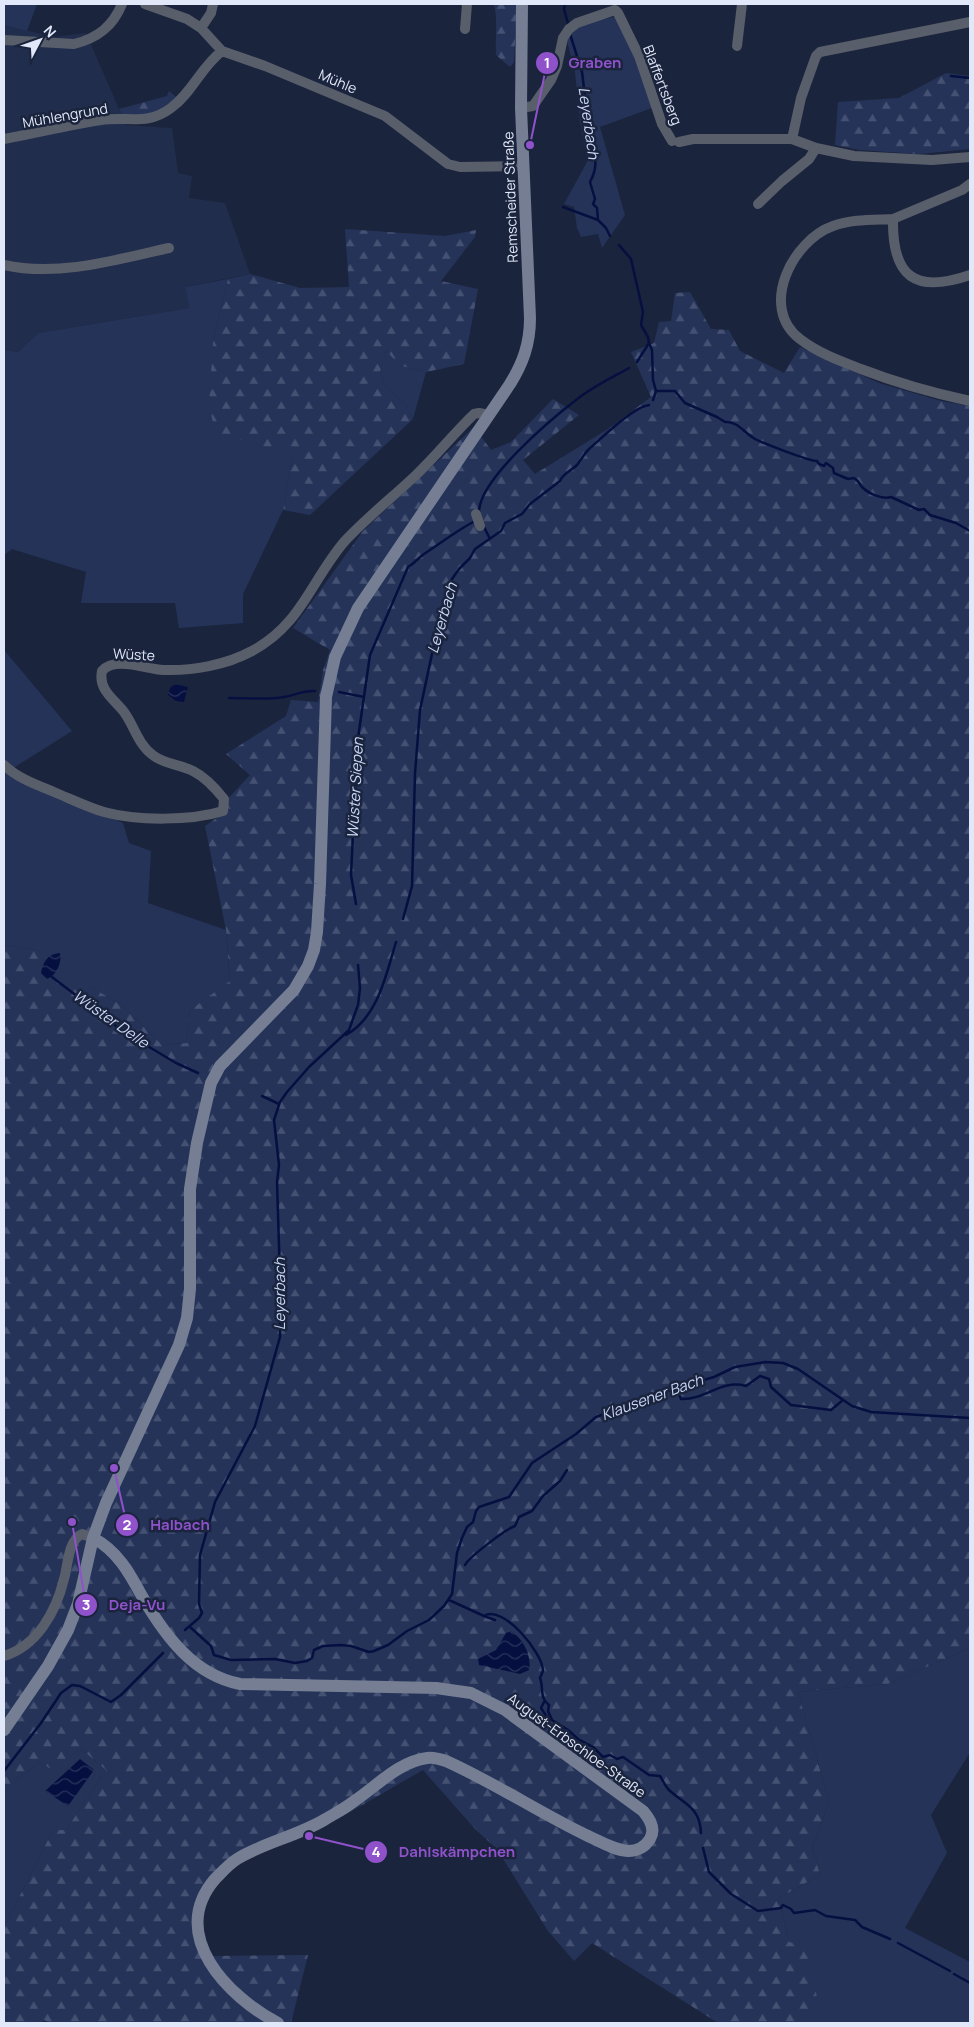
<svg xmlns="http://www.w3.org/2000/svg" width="974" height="2027" font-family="Manrope,sans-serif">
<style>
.built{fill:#212d4c}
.grass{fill:#253359}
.forest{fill:url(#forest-firs)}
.water{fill:url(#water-waves)}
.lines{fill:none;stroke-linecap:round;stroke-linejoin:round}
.stream{stroke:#061040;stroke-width:2.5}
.street{stroke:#595e6b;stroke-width:10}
.secondary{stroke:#757e93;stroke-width:12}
.labels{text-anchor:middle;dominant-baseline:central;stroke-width:5;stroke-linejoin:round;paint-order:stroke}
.street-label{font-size:14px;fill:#e1e8f9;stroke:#1b243d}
.water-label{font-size:15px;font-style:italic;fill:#c9d7f8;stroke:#1b243d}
.leader{fill:none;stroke:#8f52cb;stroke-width:2}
.callout-dot{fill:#8f52cb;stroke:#1b243d;stroke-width:2}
.mark-label{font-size:15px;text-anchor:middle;font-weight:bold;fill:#fff}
.callout-label{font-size:15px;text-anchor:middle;font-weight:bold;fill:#8f52cb;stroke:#1b243d;stroke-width:5;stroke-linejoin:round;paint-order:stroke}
</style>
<defs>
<pattern id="forest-firs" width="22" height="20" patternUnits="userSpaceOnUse" patternTransform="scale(1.25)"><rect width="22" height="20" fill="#253359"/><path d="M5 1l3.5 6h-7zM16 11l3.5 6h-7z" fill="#445172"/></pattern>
<pattern id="water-waves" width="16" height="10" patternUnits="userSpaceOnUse" patternTransform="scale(1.25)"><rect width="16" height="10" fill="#061040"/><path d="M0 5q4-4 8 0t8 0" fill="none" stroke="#2a335c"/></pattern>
</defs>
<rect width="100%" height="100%" fill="#1b243d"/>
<path class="built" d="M4 25 54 37 86 33 126 125 172 128 178 173 192 176 189 198 225 203 250 274 185 287 189 308 38 333 18 352 4 350Z"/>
<path class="grass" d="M4 4H37L27 31 4 25Z
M615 17 635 58 652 108 600 127 625 215 602 248 598 234 581 237 577 228 574 207 564 204 587 162 580 121 575 72 566 37C578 24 597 19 615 17Z
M228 279 213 343 293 454 283 510 243 594V623L179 628 175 603H81L86 572 12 549 4 555V350L18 352 38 333 189 308 185 287Z
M386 350 401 366 426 372 413 419 404 402 387 389 380 372Z
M4 650 72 731 7 772 20 781 123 823 129 843 151 851 148 903 226 930 230 982 190 1010 187 1043 162 1045 124 1007 90 986H61L45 970 42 951 4 945Z
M970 1648 969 1754 931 1815 947 1853 905 1928 970 1962V2023H805L818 2006 789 1942 779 1898 820 1875 812 1847 829 1802 798 1692 888 1684Z
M80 1748 106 1770 66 1830H53L4 1927V1791L6 1787 40 1762 54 1770Z"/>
<path class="forest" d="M494 4H517L514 62 510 67 496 55C495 37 498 20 494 4Z
M946 73 970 76V149L919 154 860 150 835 145 838 102 899 98Z
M169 91 177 98C159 114 146 115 123 117L119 109 167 96Z
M345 229 445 236 476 230 475 237 441 281 478 289 464 364 426 372 401 366 386 351 380 372 387 389 404 402 413 419 310 515 283 510 293 454 215 433 209 404 213 343 228 279 250 274 300 288 349 287Z
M690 292 711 329 729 330 740 351 784 373 800 347 879 383 941 401 970 406V1648L888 1684 798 1692 829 1802 812 1847 820 1875 779 1898 789 1942 810 1946 818 2007 805 2023H718L592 1943 574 1961 548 1931 497 1849 476 1830 423 1770C389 1789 356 1810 320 1828 301 1838 280 1844 260 1853 227 1867 195 1899 205 1938 206 1944 210 1950 212 1956L308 1955 291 2023H50L44 2020 41 2023H4V1927L53 1830H66L106 1770 80 1748 54 1771 40 1762 6 1787 4 1791V945L43 951 45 970 61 986H90L124 1007 162 1045 187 1043 190 1010 230 981 226 930 205 826 224 813 225 802 250 775 226 754 286 716 291 700 318 702 323 670 330 650 293 628 363 531 474 427 491 450 511 442 553 399 579 415 523 460 535 474 608 429 651 397 631 352 654 343 659 322 671 321 675 293Z"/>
<path class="water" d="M175 684 188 687 184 702 176 701 168 695 170 688Z
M60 953C62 963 57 975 47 979L41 973C43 961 48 954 60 953Z
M511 1631C523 1639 532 1655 529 1670L520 1674 479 1665 478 1659 496 1650 506 1633Z
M80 1759 94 1770 68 1806 45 1791Z"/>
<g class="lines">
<path class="stream" d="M565 4 564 9 569 27
M570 34 582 72 591 145C597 159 597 169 590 182L595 199 593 204 597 208 598 220 606 228 610 236
M951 76 970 78
M563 207 598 220
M619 245 631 259 643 312 641 325 648 337 649 343 637 362
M649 343 652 350 653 380 656 391 653 400
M656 391H675L685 403 717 417 725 422C738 421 744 433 755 439 765 444 809 461 817 461L819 464 824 466 826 463 833 468 834 473 848 479 854 478C859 481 859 483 862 487 868 493 882 500 891 497L919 510 924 509 930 515 956 523 970 531
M479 512C479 480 550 420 576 400 592 387 611 378 629 368
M484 527 490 539
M339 692 364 697
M229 698C247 698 267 700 284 697 297 695 301 690 315 691
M356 904 351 875 356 771 354 750 358 738 370 655 408 567C415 563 418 558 424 554 441 543 456 531 475 521
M403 919 412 886 415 773 420 710 439 621 444 612 443 606 452 579 459 569 470 558 475 549 501 531 505 523 522 514 530 504 560 481C563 473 571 471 577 465 581 460 584 454 589 449 602 438 633 407 649 405
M52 977 124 1032 176 1063 198 1073
M346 1035C378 1017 386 975 396 942
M262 1096 279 1104
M676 1388 681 1399C706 1400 721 1379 746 1386L760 1376 769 1379 771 1387 791 1405 831 1410 843 1400
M465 1565C469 1557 506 1529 515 1526L519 1517 532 1511 543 1496 560 1481 567 1470
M449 1600 484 1616C503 1604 543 1653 543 1671 543 1671 540 1678 540 1678 544 1688 539 1698 549 1705L548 1711 552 1720 568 1730 578 1739 593 1747 603 1757 610 1755 617 1759 623 1757 649 1775 660 1776C663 1781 665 1786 669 1790 685 1805 700 1807 701 1833
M484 1616 495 1620
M190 1627 211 1646 214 1655 231 1660 275 1659 295 1663 307 1661 312 1658 314 1650 323 1646 341 1645 351 1646 369 1652 374 1651 388 1645 407 1631 429 1620 444 1606 452 1594 457 1553 462 1538 467 1527 473 1522 476 1511 479 1507 509 1497 532 1463 576 1434 596 1417 673 1389 714 1377 735 1367 765 1362 783 1363 798 1369 852 1406 871 1412 970 1418
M185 1630 199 1618 202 1613 199 1604 200 1555 215 1502 255 1426 280 1337V1278L277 1182 279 1165 274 1120 280 1102 287 1092 309 1067 349 1030 358 1005 360 988 358 965
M544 1702 541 1708 547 1717H550
M4 1771 41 1723 61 1693 72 1685 80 1686 111 1702 121 1695 163 1653
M703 1848 709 1872 731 1894 758 1911 781 1908 783 1905 791 1909 794 1913 815 1910 826 1916 855 1920 862 1927 890 1939
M898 1943 950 1971
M954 1974 970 1983"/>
<path class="street" d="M145 4 187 19 201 28 222 51 265 66 385 116 448 164 460 167 524 166
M201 28 211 13 213 4
M465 29 467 4
M4 40 74 44C98 38 113 26 122 4
M737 46 742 4
M521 108 533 106 551 80 557 66 563 38 569 29 577 23 615 10 618 13 639 56 662 124 672 141
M4 139C36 133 69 125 101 120 128 116 147 126 171 108 192 93 201 67 222 51
M792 139 801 98 816 56 820 52 970 22
M679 142 693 139H792L816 148 854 156 932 160 970 157
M970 184 962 190 893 219C892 277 915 294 970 275
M758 204 782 181 809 159 816 148
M893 219C874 220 852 219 833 226 793 240 758 307 800 339 818 353 840 361 861 369 897 383 933 393 970 401
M4 265C58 277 116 260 169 248
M476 514 480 526
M4 765C17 778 37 785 54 792 71 799 87 807 104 812 137 821 191 821 223 811L224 799C216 789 205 777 193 771 181 765 165 764 154 756 138 745 135 727 124 712 114 699 98 690 102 671 115 656 146 669 163 670 193 671 226 665 252 651 301 625 311 581 344 542 366 518 393 497 416 475 437 455 454 433 474 414L479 413 489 415
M4 1656C37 1646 56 1612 64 1579 68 1566 68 1540 82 1534L93 1538"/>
<path class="secondary" d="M93 1538C118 1551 130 1574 143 1598 166 1637 194 1675 240 1684L436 1688 471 1693 505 1710 643 1811C650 1819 656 1829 650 1839 645 1847 637 1851 628 1851 614 1850 601 1842 588 1836 540 1813 495 1783 446 1761 440 1759 433 1757 427 1758 398 1762 377 1786 353 1802 344 1809 334 1814 324 1820 297 1836 263 1843 237 1859 229 1864 222 1872 215 1879 167 1935 228 1997 278 2023
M4 1730 48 1666 68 1630 78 1604 93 1538 106 1503 179 1345 187 1318 190 1289V1189L197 1143 211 1083 220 1066 294 990 308 966 314 950 317 932 320 884 326 697 335 657 358 608 510 384C523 363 530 344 530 318L521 108 522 4"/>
</g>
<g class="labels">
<g class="street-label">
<text transform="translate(338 81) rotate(23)">Mühle</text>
<text transform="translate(663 85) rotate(69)">Blaffertsberg</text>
<text transform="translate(65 115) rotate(-10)">Mühlengrund</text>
<text transform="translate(510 197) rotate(-92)">Remscheider Straße</text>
<text transform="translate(134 654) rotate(3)">Wüste</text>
<text transform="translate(577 1745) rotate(36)">August-Erbschloe-Straße</text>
</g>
<g class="water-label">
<text transform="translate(589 123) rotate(82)">Leyerbach</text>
<text transform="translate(442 618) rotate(-74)">Leyerbach</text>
<text transform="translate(355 788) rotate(-87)">Wüster Siepen</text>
<text transform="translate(111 1019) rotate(35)">Wüster Delle</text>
<text transform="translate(279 1294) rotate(-90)">Leyerbach</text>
<text transform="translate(652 1397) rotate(-20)">Klausener Bach</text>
</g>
</g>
<path class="leader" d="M530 145L547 63M114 1468L127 1525M72 1522L86 1605M309 1836L376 1852"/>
<g class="callout-dot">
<circle cx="530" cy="145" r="5"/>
<circle cx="114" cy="1468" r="5"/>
<circle cx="72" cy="1522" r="5"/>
<circle cx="309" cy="1836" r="5"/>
<circle cx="547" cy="63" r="12"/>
<circle cx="127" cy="1525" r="12"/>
<circle cx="86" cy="1605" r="12"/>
<circle cx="376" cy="1852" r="12"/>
</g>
<g class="mark-label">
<text x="547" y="68">1</text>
<text x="127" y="1530">2</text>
<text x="86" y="1610">3</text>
<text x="376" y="1857">4</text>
</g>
<g class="callout-label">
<text x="595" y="68">Graben</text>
<text x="180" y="1530">Halbach</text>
<text x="137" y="1610">Deja-Vu</text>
<text x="457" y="1857">Dahlskämpchen</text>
</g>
<rect width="974" height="2027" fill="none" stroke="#e1e8f9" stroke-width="10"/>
<g transform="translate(40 40) rotate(49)" stroke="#1b243d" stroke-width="4" paint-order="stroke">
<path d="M0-4L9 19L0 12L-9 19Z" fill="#e1e8f9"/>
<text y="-8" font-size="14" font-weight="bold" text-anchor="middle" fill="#e1e8f9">N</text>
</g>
</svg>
